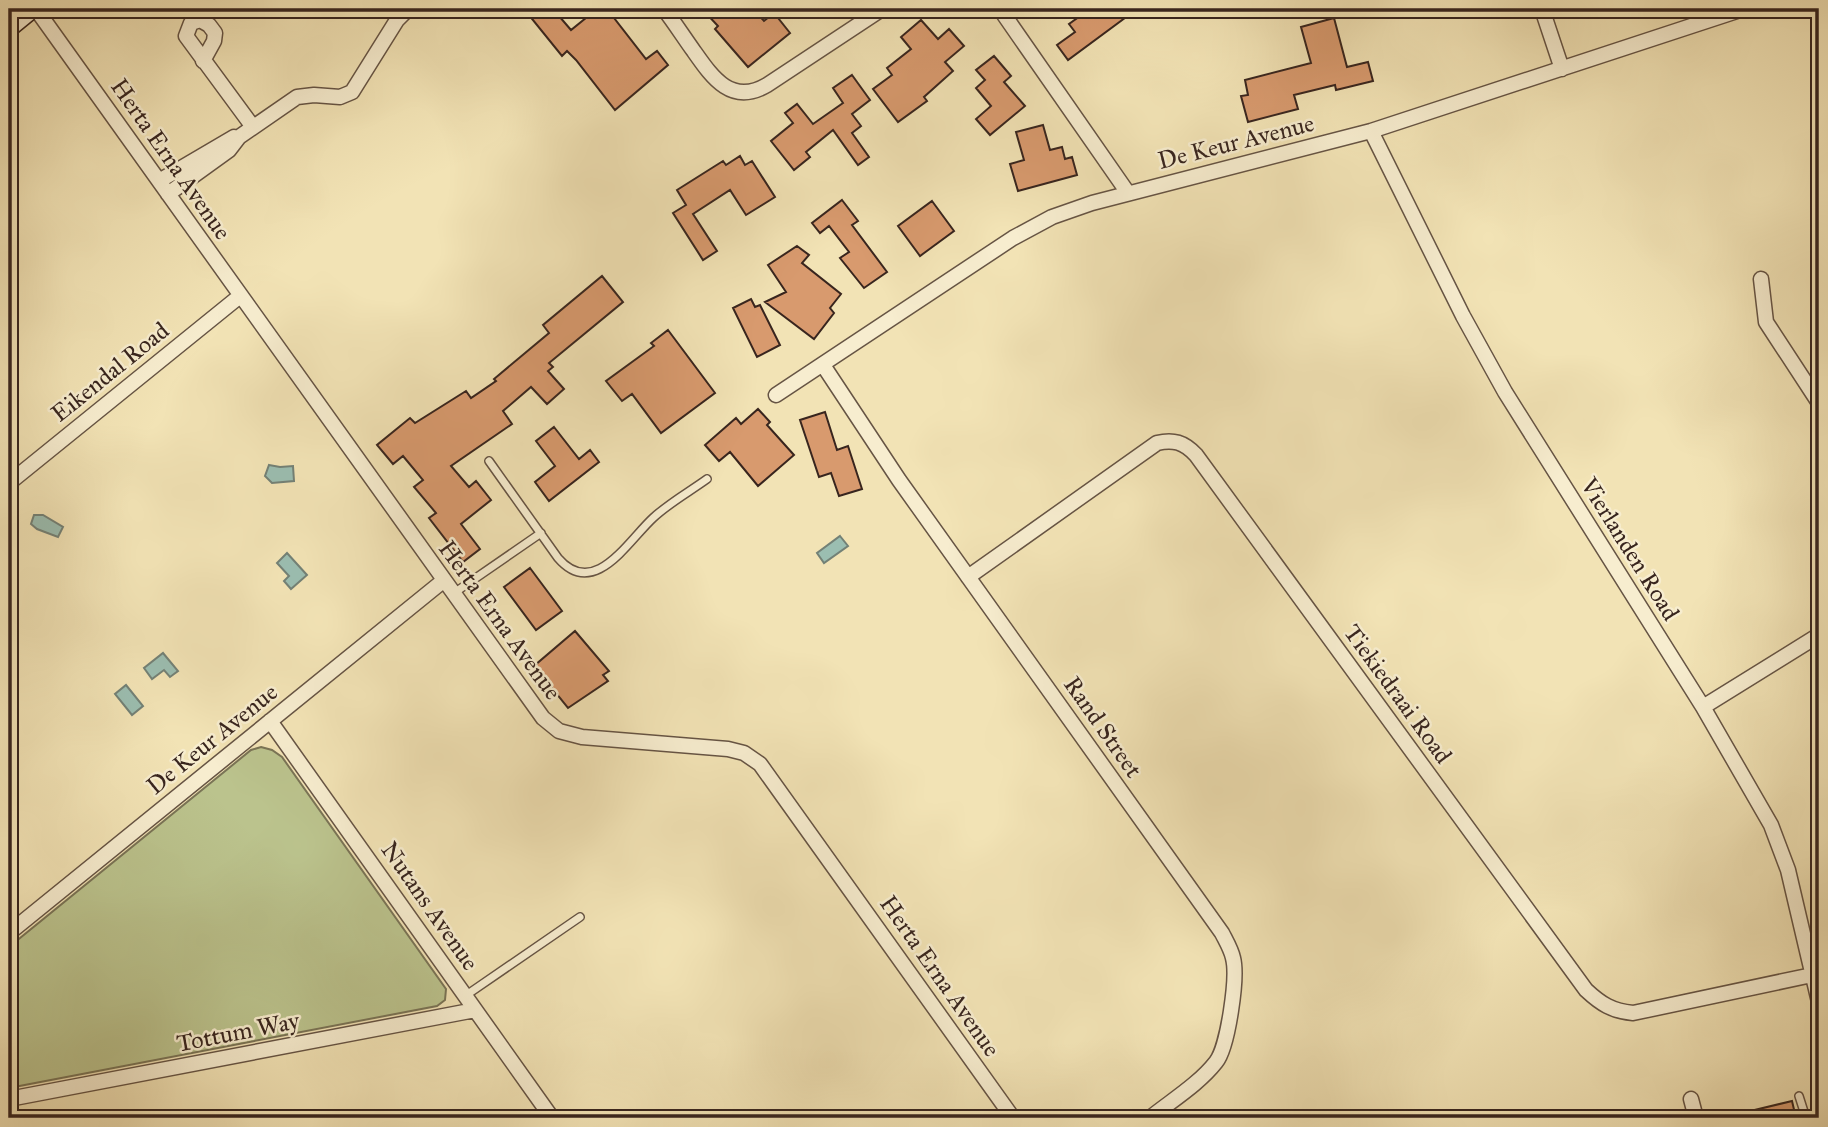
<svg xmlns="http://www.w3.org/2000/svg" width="1828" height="1127" font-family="'IM FELL Great Primer',serif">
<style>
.green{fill:#bbc38d;stroke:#7a7456;stroke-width:2}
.water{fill:#9bbeb1;stroke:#738176;stroke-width:2}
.building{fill:#d89a6e;stroke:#38251e;stroke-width:2}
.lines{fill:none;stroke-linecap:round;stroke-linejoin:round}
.lane-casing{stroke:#665444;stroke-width:10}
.street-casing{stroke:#665444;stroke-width:17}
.secondary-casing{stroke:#38251e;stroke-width:22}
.lane{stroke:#f7edcf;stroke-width:7}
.street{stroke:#f7edcf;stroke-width:14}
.secondary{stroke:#f7edcf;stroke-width:19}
.labels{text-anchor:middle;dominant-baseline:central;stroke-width:5;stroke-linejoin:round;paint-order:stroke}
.street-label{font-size:24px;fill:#38251e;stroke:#f7edcf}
</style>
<rect width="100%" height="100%" fill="#f2e3b5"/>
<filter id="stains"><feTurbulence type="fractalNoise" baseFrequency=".00286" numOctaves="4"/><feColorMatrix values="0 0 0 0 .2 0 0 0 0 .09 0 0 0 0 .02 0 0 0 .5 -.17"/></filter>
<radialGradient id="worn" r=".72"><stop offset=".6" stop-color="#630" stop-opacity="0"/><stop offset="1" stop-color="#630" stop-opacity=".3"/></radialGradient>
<path class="green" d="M261 747 272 750 282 757 446 989 445 1000 437 1006 9 1088V947L251 750Z"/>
<path class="water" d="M269 465 280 467 293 466 294 481 272 483 265 476Z
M34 515H43L63 527 58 537 37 529 31 524Z
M840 536 848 546 824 563 817 553Z
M287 553 307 575 291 589 284 581 289 576 277 563Z
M163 653 178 671 170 677 164 670 152 679 144 668Z
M126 685 143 706 132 715 115 694Z"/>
<path class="building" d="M524 9H553L571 30 597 9H607L646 59 657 51 668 65 615 110 576 60 567 51 562 56Z
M702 9H753L764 21 774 13 790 33 748 67 715 29 718 26Z
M1090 9H1137L1068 60 1057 45 1075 32 1069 24Z
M1334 18 1347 67 1368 62 1373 81 1336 90 1335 85 1294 95 1298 109 1248 122 1241 96 1248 95 1245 80 1311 63 1301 27Z
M921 20 938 39 949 29 964 46 945 62 953 71 924 97 927 101 898 122 873 89 892 75 887 68 911 49 901 37Z
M994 56 1011 76 1004 82 1025 106 990 135 976 119 991 106 976 88 985 80 976 70Z
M852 75 870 100 852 114 861 126 852 133 869 157 858 165 833 130 806 152 810 157 794 170 771 141 793 123 785 113 797 104 813 124 843 103 833 88Z
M1043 125 1050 150 1062 147 1065 159 1072 157 1077 175 1018 191 1010 164 1024 160 1016 132Z
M740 156 745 165 752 161 775 197 746 215 730 190 693 214 717 251 703 260 673 213 686 205 677 190 723 161 726 165Z
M842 200 858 221 852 225 887 272 864 288 840 258 849 252 829 226 820 233 812 223Z
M932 201 954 231 920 256 898 226Z
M797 246 809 255 802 263 841 294 830 308 834 313 814 339 765 302 786 292 768 265Z
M602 276 623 302 549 363 553 367 548 371 564 389 547 404 531 387 503 411 512 424 451 466 469 487 476 481 491 500 461 524 480 549 463 562 429 518 436 513 414 487 423 480 403 456 393 464 377 445 410 418 415 423 466 391 471 398 496 381 494 379 549 333 543 325Z
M751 299 755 307 760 305 780 345 757 357 733 308Z
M668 330 715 393 661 433 632 394 622 401 606 381 654 346 651 343Z
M758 409 770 422 767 425 794 455 758 486 730 452 719 461 705 445 736 418 741 424Z
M825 412 837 450 848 446 862 489 839 496 831 473 819 477 800 420Z
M554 427 579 459 590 450 599 462 549 501 535 482 555 466 536 441Z
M530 568 562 611 536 630 504 587Z
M575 631 609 671 603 675 608 681 568 708 534 666Z
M1792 1101 1796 1118H1743L1742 1113Z"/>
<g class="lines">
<g class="lane-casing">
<path id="lane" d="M489 461 558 558C594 600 628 541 653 518 669 503 689 492 707 479
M454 593 541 533
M465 996 580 917
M1799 1096 1806 1118"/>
</g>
<g class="street-casing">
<path id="street" d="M36 9 543 718 559 731 582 737 728 749 744 753 760 764 1013 1118
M664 9C674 22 683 36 693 50 712 77 731 106 767 85L882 9
M1000 9 1128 193
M1542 9 1562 69
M203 61 214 41 215 33 209 25 200 20 191 23 186 36 253 127
M1371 131 1463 316 1505 392 1703 707 1771 825 1788 870 1819 1002
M159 181 234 137
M168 194 229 150 239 137 297 97 314 95 340 97 352 92 397 20 408 9
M1761 279 1766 322 1819 403
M823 365 899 480 1222 933C1226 941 1231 949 1233 958 1238 977 1228 1047 1216 1062 1199 1084 1171 1101 1150 1118
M776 395 1013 238 1052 217 1092 203 1371 131 1743 9
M9 483 240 296
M968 577 1157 443C1173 439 1184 442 1196 455L1586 990C1601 1004 1612 1011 1633 1013L1812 975
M1703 707 1819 635
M270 721 552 1118
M9 933 443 581
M9 1099 475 1010
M1691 1099 1696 1118"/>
</g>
<g class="secondary-casing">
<path id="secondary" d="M9 27 31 9"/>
</g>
<use href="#lane" class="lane"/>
<use href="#street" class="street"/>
<use href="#secondary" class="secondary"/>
</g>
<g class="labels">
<g class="street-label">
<text transform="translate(1236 142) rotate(-14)">De Keur Avenue</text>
<text transform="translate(171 159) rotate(55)">Herta Erna Avenue</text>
<text transform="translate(110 372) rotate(-39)">Eikendal Road</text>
<text transform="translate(1630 549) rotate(58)">Vierlanden Road</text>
<text transform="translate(500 620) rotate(54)">Herta Erna Avenue</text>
<text transform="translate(1398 694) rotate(54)">Tiekiedraai Road</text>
<text transform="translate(1103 727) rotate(55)">Rand Street</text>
<text transform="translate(212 739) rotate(-39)">De Keur Avenue</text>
<text transform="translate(430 906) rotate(55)">Nutans Avenue</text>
<text transform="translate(940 976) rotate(55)">Herta Erna Avenue</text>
<text transform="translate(238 1032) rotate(-11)">Tottum Way</text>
</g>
</g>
<rect width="1828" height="1127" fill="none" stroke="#f2e3b5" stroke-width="35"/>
<rect x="10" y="10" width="1807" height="1106" fill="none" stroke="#38251e" stroke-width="3.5"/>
<rect x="18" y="18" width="1793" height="1092" fill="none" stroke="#38251e" stroke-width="2"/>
<rect width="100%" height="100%" filter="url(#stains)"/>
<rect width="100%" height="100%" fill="url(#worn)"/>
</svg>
